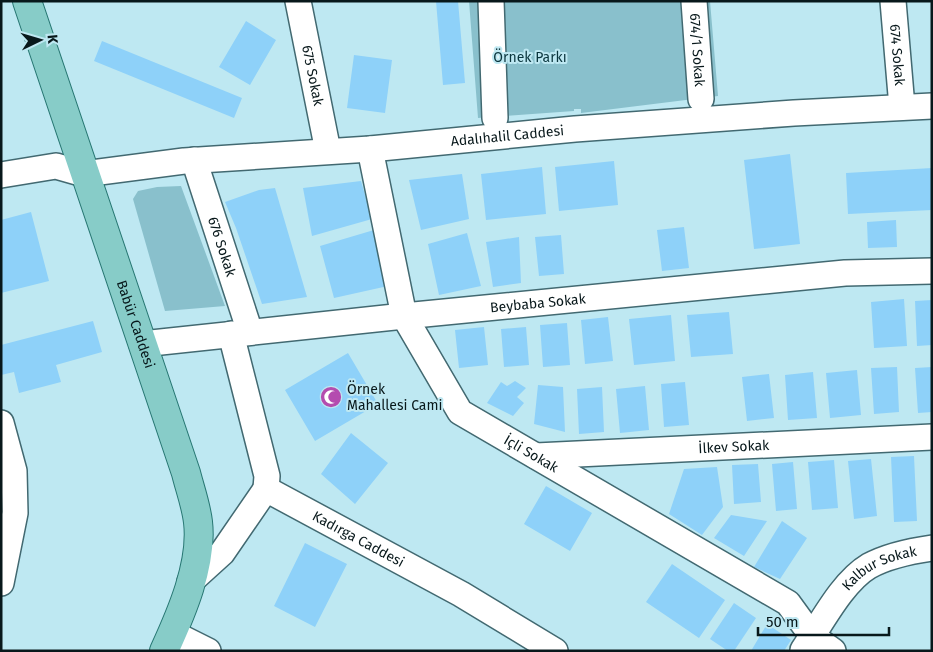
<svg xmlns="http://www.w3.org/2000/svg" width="933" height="652" font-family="'Fira Sans',sans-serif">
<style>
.green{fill:#89c0cc}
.building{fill:#8ed1f9}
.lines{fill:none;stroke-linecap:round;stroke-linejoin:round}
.minor-casing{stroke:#426971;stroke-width:28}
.major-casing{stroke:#277773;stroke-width:30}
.minor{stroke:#fff;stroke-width:25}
.major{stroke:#87ccc8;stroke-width:28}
.labels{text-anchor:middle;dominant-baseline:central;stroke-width:4;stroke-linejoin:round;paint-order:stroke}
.street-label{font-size:14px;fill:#08181b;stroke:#bee8f2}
.park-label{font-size:14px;fill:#0a353d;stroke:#bee8f2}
.poi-label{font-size:14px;fill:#08181b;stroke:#bee8f2;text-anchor:start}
</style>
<rect width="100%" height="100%" fill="#bee8f2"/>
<path class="green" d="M469 1H710L718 96 581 113V109H574V111L478 118Z
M181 186 225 306 165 311 133 199 138 191 157 187Z"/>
<path class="building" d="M436 1H458L465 83 443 85Z
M246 21 276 40 250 85 219 67Z
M102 41 242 98 234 118 94 61Z
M354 55 392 60 385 113 347 108Z
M790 154 800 244 754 249 744 160Z
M614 161 618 205 559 211 555 167Z
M542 167 546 214 486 220 481 174Z
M932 168V210L848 214 846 173Z
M462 174 469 219 421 230 409 180Z
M361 181 372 219 312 236 303 188Z
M275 188 307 297 262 304 236 228 225 202 259 190Z
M31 212 49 281 1 293V220Z
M896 220 897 247 868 248 867 222Z
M684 227 689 268 662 271 657 230Z
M374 230 388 286 334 298 320 246Z
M467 233 481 286 439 295 428 244Z
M561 235 564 274 539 276 535 237Z
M519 237 521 283 493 287 486 242Z
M904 299 907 346 874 348 871 302Z
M932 300V345L917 346 915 301Z
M729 312 733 354 691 357 687 315Z
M671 315 675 361 634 365 629 319Z
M608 317 613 361 585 364 581 320Z
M93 321 102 352 56 365 61 382 19 393 14 372 1 375V345Z
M567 323 570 365 543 367 540 325Z
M484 327 488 365 459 368 455 330Z
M526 327 529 365 504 367 501 329Z
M348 353 378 404 315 441 285 390Z
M897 367 899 412 874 414 871 368Z
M932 367V412L918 413 915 368Z
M857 370 861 415 830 418 826 373Z
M813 372 817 418 788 420 785 375Z
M769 374 774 418 747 421 742 377Z
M515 381 526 388 517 397 524 403 513 416 487 403 501 382 507 386Z
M685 382 689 425 664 427 661 384Z
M538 385 563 387 565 432 534 424Z
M645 386 649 430 620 433 616 389Z
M602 387 604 432 579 434 577 389Z
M351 433 388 463 355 504 321 474Z
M914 456 917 521 894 522 891 457Z
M871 459 877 516 854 519 848 461Z
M834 460 838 508 812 510 808 462Z
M793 462 797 509 776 511 772 464Z
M758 464 761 502 734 504 732 465Z
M717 467 723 507 702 535 669 514 684 469Z
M546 486 592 513 570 551 524 524Z
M731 515 767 521 744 556 714 538Z
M782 521 807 538 780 579 754 567Z
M305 543 347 564 315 627 274 606Z
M672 564 725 600 699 638 646 602Z
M734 603 756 618 734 651H728L710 639Z
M767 624 791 640 784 651H751Z"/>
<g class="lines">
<g class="minor-casing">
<g id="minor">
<path id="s1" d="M298 1 328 151"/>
<path d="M491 1 495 118"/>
<path id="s2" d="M694 1 701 99"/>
<path id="s3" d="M893 1 902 107"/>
<path id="s4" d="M370 149 404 316 460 412 788 603 812 636 833 651"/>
<path id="s5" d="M194 160 250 332"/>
<path id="s6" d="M1 175 56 166 84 174 184 161 370 149 575 129 794 113 932 106"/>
<path d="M231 334 267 476 266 489"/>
<path id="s7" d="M142 344 404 316 845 273 932 271"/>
<path d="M1 423 14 471 15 513 1 583"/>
<path id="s8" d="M536 456 932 437"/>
<path id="s9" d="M266 489 461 594 555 651"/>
<path d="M190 582 222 553 266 489"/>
<path d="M172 633 208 651"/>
<path id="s10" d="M803 650C821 624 842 582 869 566 887 556 911 551 932 548"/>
</g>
</g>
<g class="major-casing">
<g id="major">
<path id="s11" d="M27 1 186 473C190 489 196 505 198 522 203 564 181 614 164 651"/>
</g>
</g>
<use href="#minor" class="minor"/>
<use href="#major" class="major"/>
</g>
<defs>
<g id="mosque-disc" transform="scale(1.125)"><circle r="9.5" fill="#b44caf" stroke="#bee8f2"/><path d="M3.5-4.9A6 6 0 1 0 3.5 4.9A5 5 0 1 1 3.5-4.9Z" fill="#fff"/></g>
</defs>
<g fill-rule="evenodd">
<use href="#mosque-disc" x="331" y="397"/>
</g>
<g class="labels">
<g class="street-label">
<text stroke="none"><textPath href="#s2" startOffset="49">674/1 Sokak</textPath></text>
<text stroke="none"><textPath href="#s3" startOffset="54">674 Sokak</textPath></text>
<text stroke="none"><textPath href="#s1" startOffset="76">675 Sokak</textPath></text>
<text stroke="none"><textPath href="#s6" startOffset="510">Adalıhalil Caddesi</textPath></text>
<text stroke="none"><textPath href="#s5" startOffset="91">676 Sokak</textPath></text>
<text stroke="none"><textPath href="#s7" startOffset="398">Beybaba Sokak</textPath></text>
<text stroke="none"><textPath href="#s11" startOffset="341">Babür Caddesi</textPath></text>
<text stroke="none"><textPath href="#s8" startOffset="198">İlkev Sokak</textPath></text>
<text stroke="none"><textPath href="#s4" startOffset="364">İçli Sokak</textPath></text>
<text stroke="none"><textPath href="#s9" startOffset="105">Kadırga Caddesi</textPath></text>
<text stroke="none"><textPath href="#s10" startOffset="116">Kalbur Sokak</textPath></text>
</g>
<g class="park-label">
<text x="530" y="57">Örnek Parkı</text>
</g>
<g class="poi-label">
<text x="347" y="389">Örnek<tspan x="347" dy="16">Mahallesi Cami</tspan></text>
</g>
</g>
<rect width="933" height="652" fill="none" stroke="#08181b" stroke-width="5"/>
<g transform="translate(40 40) rotate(85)" stroke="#bee8f2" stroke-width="4" paint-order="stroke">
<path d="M0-4L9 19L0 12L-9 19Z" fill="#08181b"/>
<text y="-8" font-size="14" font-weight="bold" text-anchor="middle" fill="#08181b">K</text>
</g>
<path d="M758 627v8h131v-8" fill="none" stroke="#08181b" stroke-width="2.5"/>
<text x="766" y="627" font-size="15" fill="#08181b" stroke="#bee8f2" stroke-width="4" paint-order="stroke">50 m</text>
</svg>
